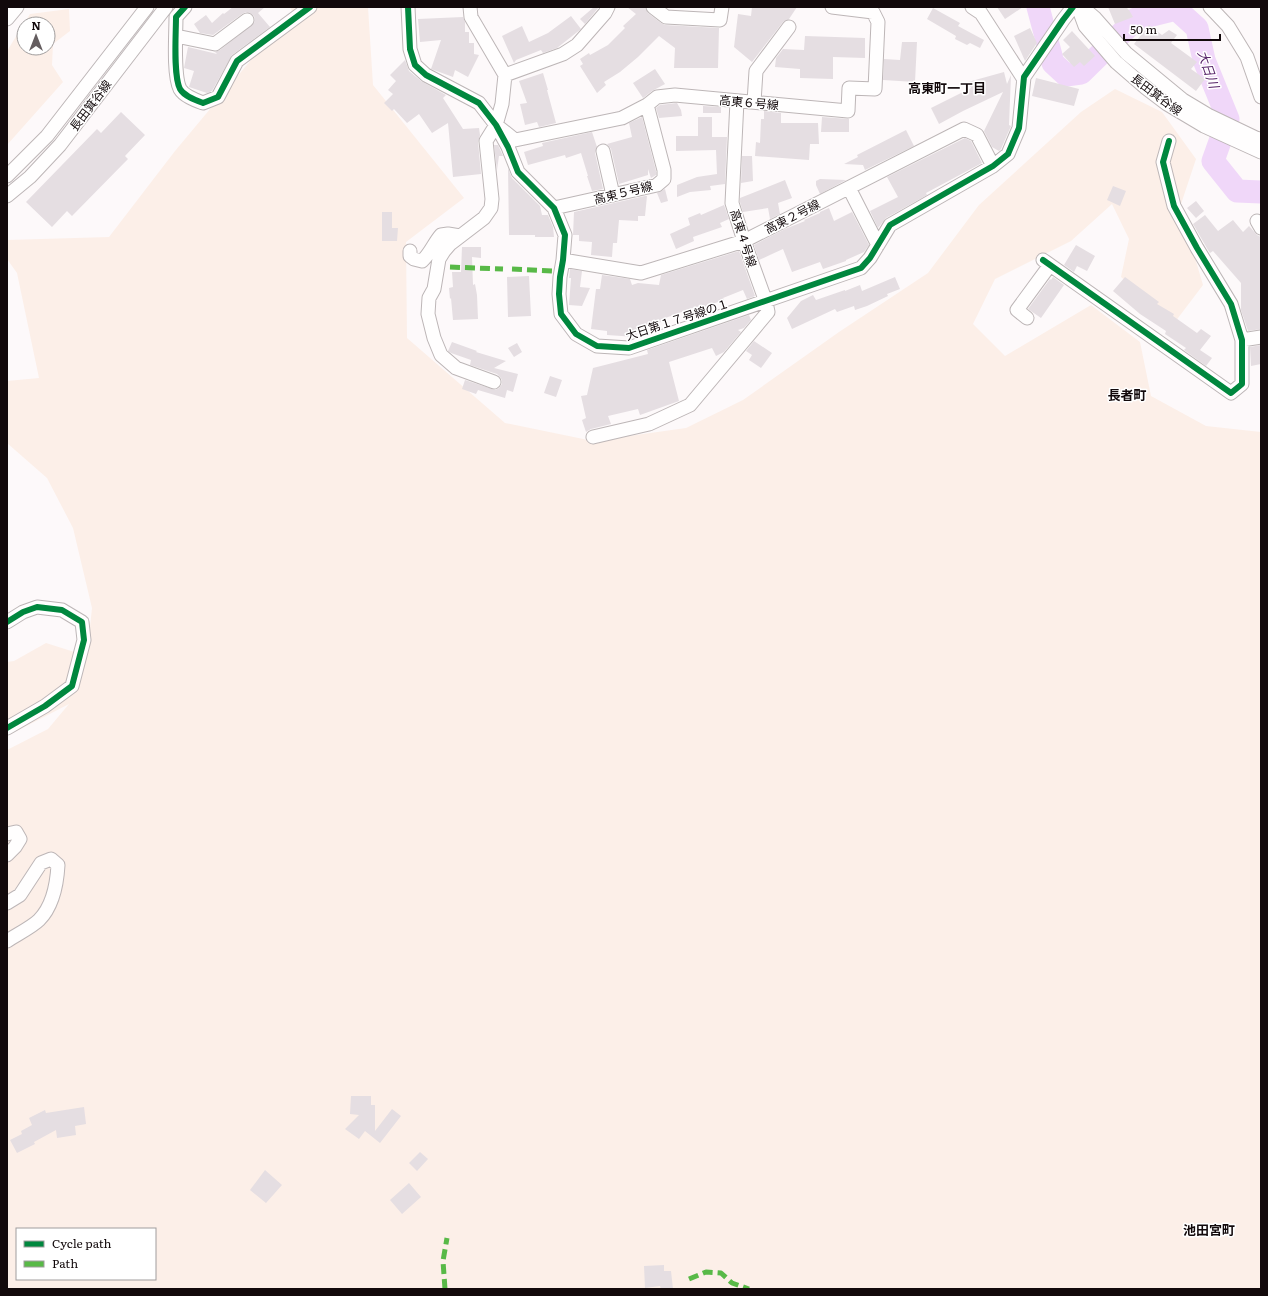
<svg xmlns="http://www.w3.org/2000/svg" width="1268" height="1296" font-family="Literata,'Noto Sans JP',serif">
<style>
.green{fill:#fcefe8;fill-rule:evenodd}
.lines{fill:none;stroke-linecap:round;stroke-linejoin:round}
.river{stroke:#f0d7f9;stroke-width:23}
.building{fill:#e5dee2}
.minor-casing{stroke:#bdb6b7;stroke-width:15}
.minor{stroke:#fffefe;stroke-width:13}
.quiet{stroke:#58b947;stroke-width:5;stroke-dasharray:10 5;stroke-linecap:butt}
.cycleway-casing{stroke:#fff;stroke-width:8}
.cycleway{stroke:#00873e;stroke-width:6}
.labels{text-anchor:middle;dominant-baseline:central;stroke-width:3;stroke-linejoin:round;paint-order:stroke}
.street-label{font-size:12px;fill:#12090b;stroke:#fff}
.water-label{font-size:13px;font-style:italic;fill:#59266b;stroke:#fff}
.neighbourhood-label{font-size:13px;font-weight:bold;fill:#12090b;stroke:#fff}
</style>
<rect width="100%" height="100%" fill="#fdf9fa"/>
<path class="green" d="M290 7H368L373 85 464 198 406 242 407 338 505 423 593 441 686 428 743 400 839 332 928 273 979 205 1081 112 1115 89 1162 112 1196 159 1180 207 1203 285 1175 322 1121 277 1129 239 1112 204 1071 241 995 279 973 324 1005 356 1091 305 1140 342 1151 396 1206 426 1261 432V1289H7V750L48 729 69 704 7 736V662L14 661 46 643 87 656 92 608 73 528 47 478 7 443V381L39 378 17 273 7 259V240L109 237 175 151 292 11ZM17 1229H155V1279H17Z
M69 9 70 31 53 44 52 65 63 82 7 145V51L30 14ZM24 24H48V48H24Z"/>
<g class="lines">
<path class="river" d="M1038 7 1053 63 1066 75 1081 73 1136 19 1176 9 1197 28 1204 60 1228 119 1213 161 1237 191 1261 192"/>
</g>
<path class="building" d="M233 7H265L258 13 270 27 232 55 212 91 207 93 189 87 194 71 184 68 188 47 217 54 215 52 220 50 254 23 255 19 254 16 250 13 246 12 242 14 213 35 200 33 194 24 206 15 212 23 223 13 224 14Z
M594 7H599L585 24 580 19Z
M627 7H645L648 13 661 23 665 25 719 28 718 68H674L675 48 659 36 638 57 620 72 604 82 606 85 597 93 580 66 583 64 580 59 589 53 590 55 608 45 625 28 623 26 636 14Z
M752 7H797L789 19 783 22 752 62 734 47 738 14 751 16Z
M997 7H1023L1005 19Z
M1108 7H1126L1129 10 1133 17 1115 24Z
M933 8 960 23 958 26 984 40 980 48 970 43 967 45 955 39 956 36 927 19Z
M571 16 581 29 571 37 557 48 543 53 541 50 516 60 514 63 502 36 522 26 529 42 548 33Z
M463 17 465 22V32H469V43H474V54L479 55 468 77 455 70 453 77 431 69 441 40 420 42 418 19Z
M1149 25 1162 35 1169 30 1177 35 1171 43 1197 62 1191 69 1205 79 1196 91 1134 44Z
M1030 28 1037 43 1025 61 1014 36Z
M1072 31 1095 56 1084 66 1080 62 1074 67 1062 54 1070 47 1063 40Z
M805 36 865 38V58L833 57V79L800 78V69L775 67 776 58 783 49 804 50Z
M902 42H917L915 82 883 80 884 59 900 60Z
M405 60 409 71 421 81 446 95 443 98 463 129 479 128 480 135 478 142 481 174 453 177 448 123 432 133 419 114 407 123 394 109 392 111 384 103 393 94 388 90 396 81 390 75Z
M655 69 665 84 652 91 643 98 633 83Z
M1004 72 1007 84 1011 75 1009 125 1011 126 1001 149 999 151 992 147 984 131 1003 92 963 111 939 124 931 108 971 88 968 82Z
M543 73 548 90H547L556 123 539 127 537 122 525 125 520 104 527 103 519 81Z
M1036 78 1079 89 1074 106 1032 96Z
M677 103 681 110 682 116 659 118 656 108 660 105Z
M703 106 721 107V113H703Z
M764 111 781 113V123H818L819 144H810L809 160 755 156 756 142 760 143 761 119H764Z
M121 112 145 135 125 156 128 159 72 216 67 211 52 227 26 202 97 129 101 133Z
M642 117 656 171V175L651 178 648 169V175L619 184 611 149 607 144 632 137 629 123Z
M698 117H712V137H727L725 184 710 186 711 190 690 192 677 197V185L697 177 717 174 716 150 676 151V136H698Z
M822 117 849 119V132H821Z
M906 130 914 146 865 170 863 165 844 164 858 157 857 155Z
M592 132 597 147 595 153 603 189 592 191 587 176H588L581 153 566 158 565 155 528 165 524 152 543 146 542 143Z
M965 138 971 141 982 163 926 193 927 195 886 218 878 228 870 211 898 197 887 177Z
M494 145H498L503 156H499L497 170Z
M742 156H752L753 181 741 183Z
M508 168 512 178 540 206 542 215H548L553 227 554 237H535V235H509Z
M820 179 846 180 820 194 816 185V181Z
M785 180 792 198 778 203 780 214 770 219 768 208 743 212 740 202V198Z
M1113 186 1126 191 1120 206 1107 200Z
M665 189 668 201 661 203 657 193Z
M645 196H647L645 216H638V221L619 220 617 243H613L612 257 591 255 592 242 579 241V235H573L574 212Z
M1196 201 1204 211 1196 218 1187 208Z
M724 205 729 219 720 223 722 227 693 237 694 241 676 249 670 234 690 225 688 218 700 213 701 215Z
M829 208 834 221 852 212 869 245 864 252 846 260V261L823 269 820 262 792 272 783 249 759 260 754 245 785 229 805 221 804 220 820 213V212Z
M382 212H392V228H398L397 241H382Z
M1205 215 1218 231 1233 220 1243 232 1249 226 1257 235 1261 237V329L1248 331 1241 310V283L1213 251 1210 253 1208 250 1193 224Z
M1076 245 1095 256 1087 271 1077 266 1074 272 1064 265Z
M462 247H481V258L472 257 473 285 475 284 477 295 478 319 453 320 451 298 450 299 449 288 453 287 452 272H461Z
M739 251 755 296 747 299 743 290 723 298 724 300 712 304 696 310 695 307 660 320 661 322 636 332 637 337H636L607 335V331L591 329 596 289H600L602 275 630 279 632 285 638 283 659 285 661 275Z
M570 269 582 271 580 287 590 288 582 306 569 305 571 278H569Z
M529 276 531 316 508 317 507 277Z
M895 277 900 289 887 294 888 296 867 306 855 310 854 306 837 312 835 309 792 329 787 318 801 301 813 295 816 300 845 290V291L860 285 862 291Z
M1053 277 1064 285 1041 318 1028 309 1050 279 1051 280Z
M1125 277 1159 302 1157 304 1174 314 1173 316 1197 333 1201 329 1211 336 1200 350 1212 358 1206 366 1184 350 1186 348 1165 334 1166 331 1140 314 1113 291Z
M749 315 751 320 744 328 738 330 741 332 724 352 716 356 712 348 669 362 679 401 640 415 638 409 608 416 611 424 591 429 586 432 582 420 586 418 581 396 587 395 593 368 648 354 647 350Z
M754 341 772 353 761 368 749 360 752 355 746 351Z
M452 342 477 351 476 352 506 361 494 368 518 374 513 392 507 390 505 398 478 390 476 394 462 389 465 380 495 390 499 388 502 384V380L500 377 497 374 470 365 471 360 451 353 448 351Z
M517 343 522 352 514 357 508 348Z
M1261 345V364L1251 366 1250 347Z
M550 376 562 380 556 397 544 393Z
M351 1096H371V1105H375V1131L392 1109 401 1116 380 1143 365 1131 359 1139 345 1129 359 1115 350 1114Z
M84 1107 86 1124 75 1126 76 1135 57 1138 56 1130 34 1142 35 1144 17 1153 10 1140 22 1134 21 1131 32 1125 29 1118 45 1110 46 1113Z
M420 1152 428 1159 417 1171 409 1163Z
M265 1170 282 1185 266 1203 250 1190Z
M409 1183 421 1197 402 1214 390 1200Z
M664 1265V1271H671L673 1289H661L660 1286 645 1288 644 1266Z"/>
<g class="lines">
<g class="minor-casing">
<path id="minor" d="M185 7 176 17C176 34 173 75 180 89 184 96 195 100 203 103L218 97 237 61 310 7
M408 7 410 49 415 65 426 75 479 103 496 125 508 147 518 172 554 208 565 235 563 260 560 277 559 294 561 314 576 334 597 346 629 348 861 268 870 258 890 225 993 166 1008 154 1019 128 1024 77 1063 20 1073 7
M470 7 471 17 505 75 502 104 496 125 486 141 492 199 491 208 484 218 450 244 444 251 439 259 434 289 429 298 428 314 434 338 441 355 456 368 494 382
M653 7 666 17 720 20 722 7
M972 7 981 13 1023 78
M1078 7 1085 26 1098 41 1116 62 1146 88 1167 104 1204 126 1261 152
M1082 7 1095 18 1126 53 1183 100 1208 115 1256 138 1261 139
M1210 7 1228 26 1247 57 1261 97
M7 19 17 7
M176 36 215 44 247 20
M505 75 563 54 577 45 605 13 608 7
M754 102 756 71 789 27
M500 128 515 140 622 118 647 105 657 97 675 95 848 111 849 88 875 89 878 22 873 12 832 7
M603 151 613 195
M7 176 47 136 147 7
M849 188 878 245
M7 196 30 177 60 145 166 7
M554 208 657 185 664 179V170L647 105
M1257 221 1261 228
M410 251V256L414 259 422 261C430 254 434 243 441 235L448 234 460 236
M563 260 641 273 744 241 964 129 977 135 993 166
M1043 260 1231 393 1242 384V340L1231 304 1197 248 1174 206 1163 162 1169 141
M1027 318 1017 310 1050 265
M1242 340 1261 337
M593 437 649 424 690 405 768 312 766 302 744 241 732 203 737 101
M7 622 23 612 37 607 62 610 82 622 84 640 72 686 45 706 7 728
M7 834 16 832 20 839 15 847 7 855
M7 903 20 895 41 863 51 859 58 865C57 883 53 906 39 920 32 927 16 935 7 941"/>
</g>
<use href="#minor" class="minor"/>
<path class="quiet" d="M450 267 503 269
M512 269 553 271
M689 1279 706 1272 721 1273 732 1283 749 1289
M445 1289 443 1261 447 1238"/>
<g class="cycleway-casing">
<path id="cycleway" d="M185 7 176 17C176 34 173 75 180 89 184 96 195 100 203 103L218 97 237 61 310 7
M408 7 410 49 415 65 426 75 479 103 496 125 508 147 518 172 554 208 565 235 563 260 560 277 559 294 561 314 576 334 597 346 629 348 861 268 870 258 890 225 993 166 1008 154 1019 128 1024 77 1063 20 1073 7
M1043 260 1231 393 1242 384V340L1231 304 1197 248 1174 206 1163 162 1169 141
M7 622 23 612 37 607 62 610 82 622 84 640 72 686 45 706 7 728"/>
</g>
<use href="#cycleway" class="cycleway"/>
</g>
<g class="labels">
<g class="street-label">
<text transform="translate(1157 94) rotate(37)">長田箕谷線</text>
<text transform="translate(749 102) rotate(5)">高東６号線</text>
<text transform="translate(90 105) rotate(-53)">長田箕谷線</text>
<text transform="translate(623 192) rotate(-14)">高東５号線</text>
<text transform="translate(792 216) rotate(-27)">高東２号線</text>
<text transform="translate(744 238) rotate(72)">高東４号線</text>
<text transform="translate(677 319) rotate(-18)">大日第１７号線の１</text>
</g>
<g class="water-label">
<text transform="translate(1209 69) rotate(71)">大日川</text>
</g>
<g class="neighbourhood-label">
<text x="947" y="87">高東町一丁目</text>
<text x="1127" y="394">長者町</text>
<text x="1209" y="1229">池田宮町</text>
</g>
</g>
<rect width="1268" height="1296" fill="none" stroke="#12090b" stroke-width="16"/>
<rect x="16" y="1228" width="140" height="52" fill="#ffffff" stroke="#a09d9d"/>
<rect x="24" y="1241" width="20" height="6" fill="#00873e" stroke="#a09d9d"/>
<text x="52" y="1248" font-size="12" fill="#12090b">Cycle path</text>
<rect x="24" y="1261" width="20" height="6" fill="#58b947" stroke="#a09d9d"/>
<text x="52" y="1268" font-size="12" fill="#12090b">Path</text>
<g transform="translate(36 36)"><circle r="19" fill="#ffffff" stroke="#a09d9d"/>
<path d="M0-3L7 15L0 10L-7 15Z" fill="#645d5f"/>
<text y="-6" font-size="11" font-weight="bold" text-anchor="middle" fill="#12090b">N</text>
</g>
<path d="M1124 34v6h96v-6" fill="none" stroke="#12090b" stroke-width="2"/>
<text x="1130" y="34" font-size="12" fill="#12090b" stroke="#ffffff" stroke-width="3" paint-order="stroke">50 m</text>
</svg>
